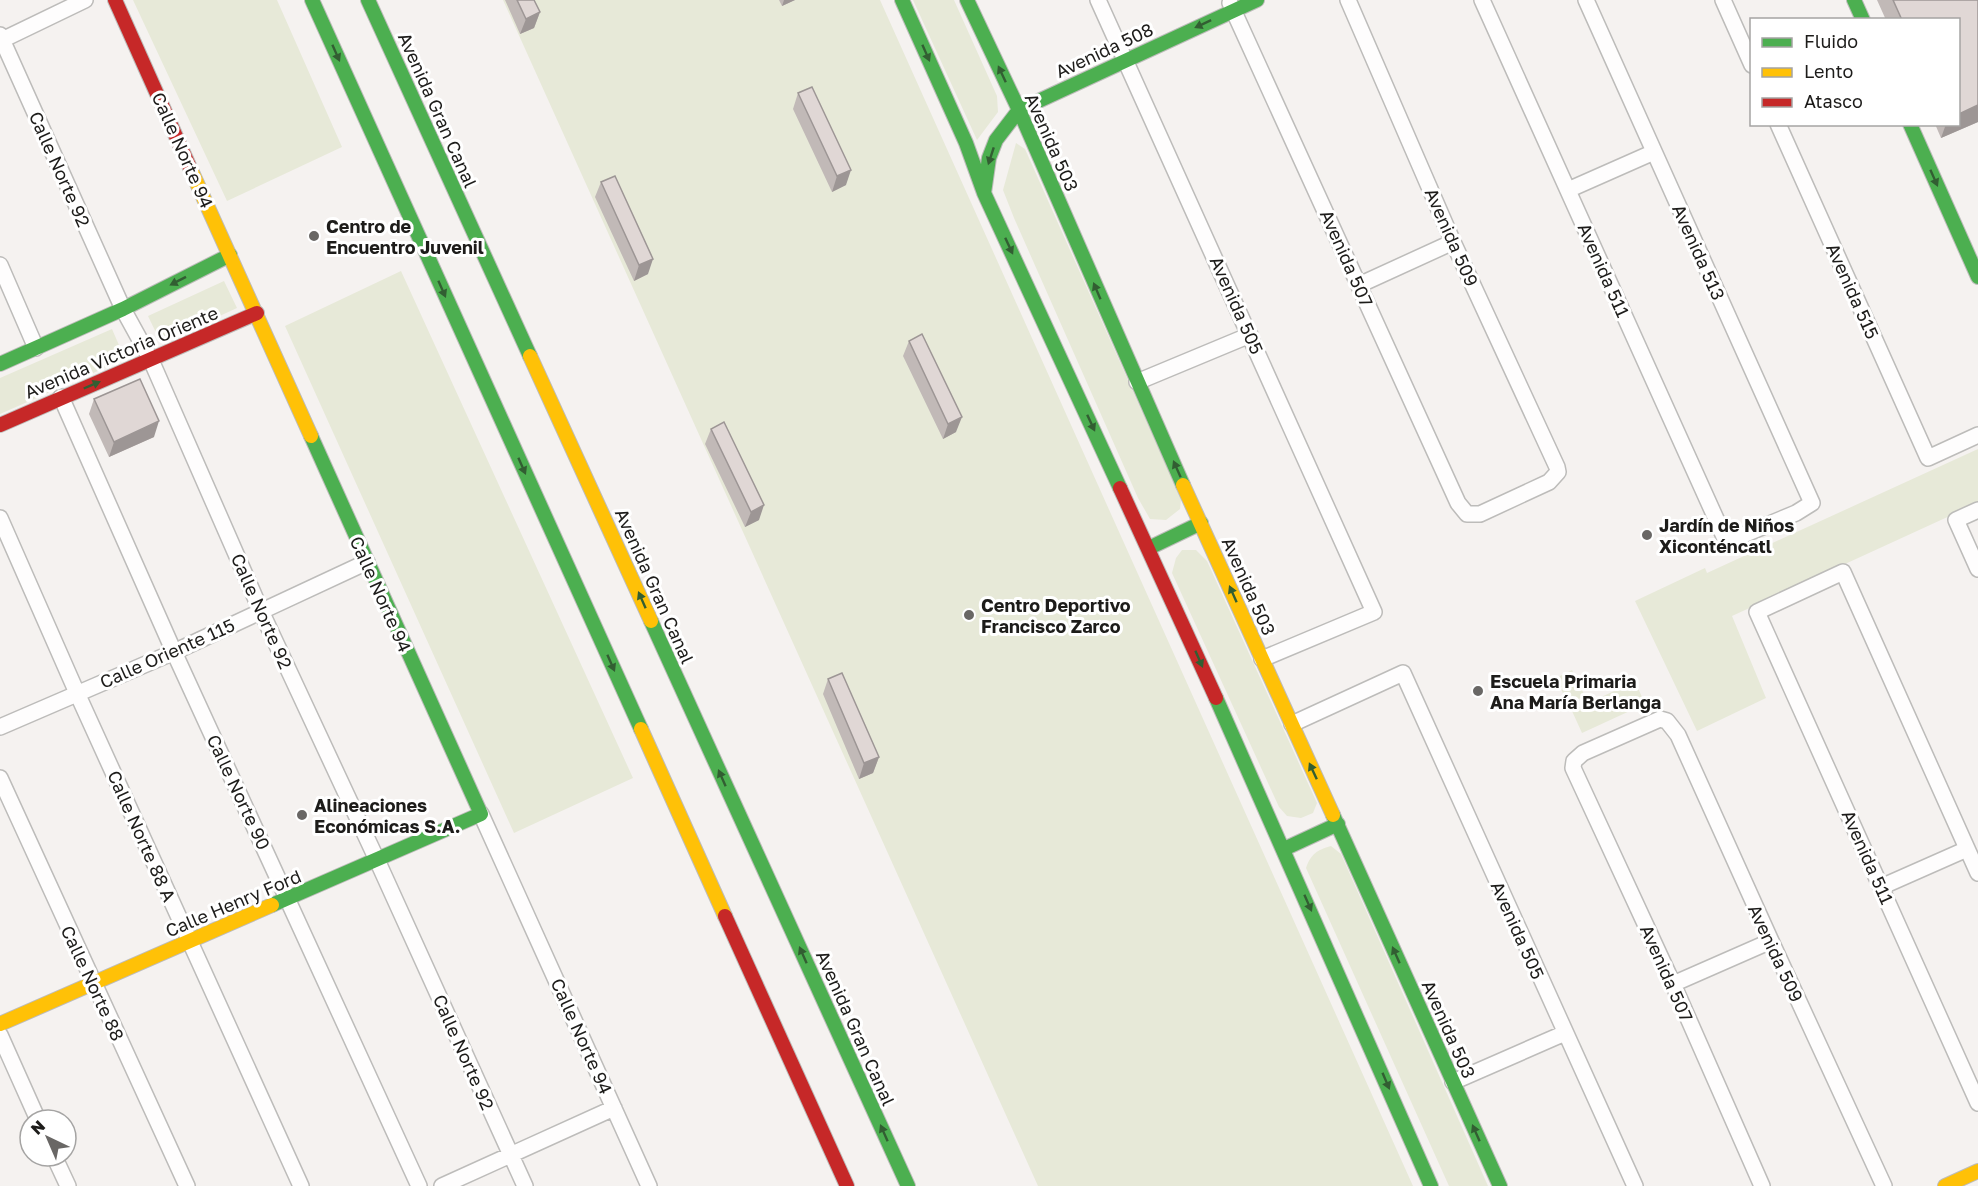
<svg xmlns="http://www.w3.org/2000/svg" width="1978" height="1186" font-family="'Golos Text',sans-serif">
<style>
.green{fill:#e7e9d8}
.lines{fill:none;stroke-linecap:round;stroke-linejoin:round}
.street-casing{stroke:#bdbcba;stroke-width:18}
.fast-casing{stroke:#bdbcba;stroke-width:16}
.slow-casing{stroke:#bdbcba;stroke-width:16}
.jam-casing{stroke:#bdbcba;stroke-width:16}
.street{stroke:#fefdfd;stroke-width:15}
.fast{stroke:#4caf50;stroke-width:14}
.slow{stroke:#ffc107;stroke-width:14}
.jam{stroke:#c62828;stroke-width:14}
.wall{fill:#c1b9b7}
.shaded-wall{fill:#9d9695}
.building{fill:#e0d7d5;stroke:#9d9695;stroke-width:1.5}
.oneway{fill:#325e32}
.poi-dot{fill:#696765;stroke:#fff;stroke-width:2}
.labels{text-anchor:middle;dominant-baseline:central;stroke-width:6;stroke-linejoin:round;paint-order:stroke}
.street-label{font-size:18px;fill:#1d1c1a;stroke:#fff}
.poi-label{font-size:18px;font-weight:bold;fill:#1d1c1a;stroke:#fff;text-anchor:start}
</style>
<rect width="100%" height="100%" fill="#f5f2f0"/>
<path class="green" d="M133 0H277L342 147 227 201Z
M503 0H880L1413 1186H1038Z
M913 0H954L997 96 998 112 977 140Z
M1016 143 1025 149 1181 499 1180 509 1166 520 1150 519 1138 498 1014 218 1003 190Z
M401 271 633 778 514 833 285 326Z
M224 281 237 308 161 343 148 316Z
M112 329 125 359 0 414V378Z
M1978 449V503L1732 616 1766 698 1697 731 1635 601 1705 568 1707 573Z
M1182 550H1196L1207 561 1317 803 1313 813 1301 818 1287 816 1279 807 1172 573 1176 558Z
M1572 670 1585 696 1568 704 1556 678Z
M1635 681 1645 704 1582 733 1572 711Z
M1331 846 1341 854 1488 1186H1449L1306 868C1311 854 1317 850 1331 846Z"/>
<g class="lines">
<g class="street-casing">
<path id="street" d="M1098 0 1374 612 1262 659
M1482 0 1726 541 1731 540 1796 513 1812 503 1586 0
M1723 0 1752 65
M1230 3 1458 503 1467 514H1480L1549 482 1558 472 1557 467 1453 242 1348 0
M0 35 123 309 151 360 261 611 377 860 525 1186
M0 41 85 0
M1778 124 1928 458 1978 435
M1568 190 1654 152
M0 265 36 348
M1359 285 1453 242
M1137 382 1250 335
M61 397 174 652 419 1186
M1978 510 1956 520 1978 569
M0 518 77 693 301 1186
M1292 724 1403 673 1635 1186
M0 727 174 652 367 562
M0 778 187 1186
M481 814 649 1186
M1978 873 1843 572 1757 612 1978 1103
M1881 887 1967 849
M1673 984 1771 941
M0 1035 38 1120
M1453 1082 1565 1033
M54 1156 68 1186
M442 1186 614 1108
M1762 1186 1673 984 1573 768 1574 761 1583 753 1660 719 1667 721 1678 735 1771 941 1884 1186"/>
</g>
<g class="fast-casing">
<path id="fast" d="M312 0 641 729
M368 0 530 356
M902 0 966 143 984 193
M967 0 1019 110 1183 485
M1854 0 1863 20
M1910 124 1978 277
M0 364 123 309 230 255
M1120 488 984 193 989 158 996 140 1019 110 1257 0
M1149 548 1201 523
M651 621 908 1186
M1216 698 1431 1186
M1333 815 1500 1186
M1284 849 1338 824
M272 905 481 814 311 436"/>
</g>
<g class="slow-casing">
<path id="slow" d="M191 170 311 436
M530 356 651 621
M1183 485 1333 815
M641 729 725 916
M0 1024 272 905
M1945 1186 1978 1171"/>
</g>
<g class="jam-casing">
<path id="jam" d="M115 0 191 170
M0 425 257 313
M1120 488 1216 698
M725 916 847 1186"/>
</g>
<use href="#street" class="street"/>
<use href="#fast" class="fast"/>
<use href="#slow" class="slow"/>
<use href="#jam" class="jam"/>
</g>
<path class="wall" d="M505 0H534L540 12 534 28 520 34Z
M779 0H795L782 6Z
M1877 0H1978V122L1941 138 1935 124H1959V20H1886Z
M798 93 846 185 832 192 793 109Z
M601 182 648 274 634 281 595 197Z
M909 341 956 432 943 439 903 356Z
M94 399 154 437 109 457 89 414Z
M711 429 759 520 745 527 705 444Z
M828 679 879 757 873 773 859 779 823 694Z"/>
<path class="shaded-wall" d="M784 0H795L782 6Z
M540 12 534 28 520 34 526 19Z
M1978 105V122L1941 138 1946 124H1959V114Z
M851 170 846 185 832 192 837 176Z
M653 259 648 274 634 281 639 265Z
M962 417 956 432 943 439 948 424Z
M159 421 154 437 109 457 114 442Z
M764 505 759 520 745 527 751 512Z
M879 757 873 773 859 779 864 763Z"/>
<path class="building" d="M517 0H534L540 12 526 19Z
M1893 0H1978V105L1959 114V20H1902Z
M812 87 851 170 837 176 798 93Z
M615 176 653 259 639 265 601 182Z
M922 334 962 417 948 424 909 341Z
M140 379 159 421 114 442 94 399Z
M724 422 764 505 751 512 711 429Z
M842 673 879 757 864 763 828 679Z"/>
<defs><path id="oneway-solid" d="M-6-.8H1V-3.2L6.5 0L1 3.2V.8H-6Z" transform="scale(1.5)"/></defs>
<g class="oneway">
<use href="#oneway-solid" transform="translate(1203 24) rotate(155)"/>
<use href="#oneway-solid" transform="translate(336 53) rotate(66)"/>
<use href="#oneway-solid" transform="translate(926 53) rotate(66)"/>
<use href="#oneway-solid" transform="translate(1002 74) rotate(-115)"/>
<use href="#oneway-solid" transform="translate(991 156) rotate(108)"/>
<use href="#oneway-solid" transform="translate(1934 178) rotate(66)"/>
<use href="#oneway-solid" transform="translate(1009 246) rotate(65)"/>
<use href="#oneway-solid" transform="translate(178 281) rotate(153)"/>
<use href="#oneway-solid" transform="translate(442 289) rotate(66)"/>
<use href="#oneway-solid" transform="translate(1097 291) rotate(-113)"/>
<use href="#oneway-solid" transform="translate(92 385) rotate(-23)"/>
<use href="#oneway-solid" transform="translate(1091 423) rotate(65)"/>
<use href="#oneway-solid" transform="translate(522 466) rotate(66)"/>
<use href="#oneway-solid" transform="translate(1177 469) rotate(-114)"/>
<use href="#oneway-solid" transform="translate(1233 594) rotate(-114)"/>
<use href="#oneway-solid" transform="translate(642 600) rotate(-114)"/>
<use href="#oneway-solid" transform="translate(1199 659) rotate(66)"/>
<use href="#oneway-solid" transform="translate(611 663) rotate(66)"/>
<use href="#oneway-solid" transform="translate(1313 771) rotate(-115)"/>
<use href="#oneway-solid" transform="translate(722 778) rotate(-114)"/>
<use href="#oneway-solid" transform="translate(1308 903) rotate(66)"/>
<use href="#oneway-solid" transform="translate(803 955) rotate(-114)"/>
<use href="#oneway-solid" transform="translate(1396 955) rotate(-114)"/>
<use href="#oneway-solid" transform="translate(1386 1081) rotate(67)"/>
<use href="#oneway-solid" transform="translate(884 1133) rotate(-114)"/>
<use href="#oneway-solid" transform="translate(1476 1133) rotate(-114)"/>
</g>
<g class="poi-dot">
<circle cx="314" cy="236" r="6"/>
<circle cx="1647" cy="535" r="6"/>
<circle cx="969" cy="615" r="6"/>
<circle cx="1478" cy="691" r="6"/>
<circle cx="302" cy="815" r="6"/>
</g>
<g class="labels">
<g class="street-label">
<text transform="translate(1104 50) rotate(-25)">Avenida 508</text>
<text transform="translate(438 110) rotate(66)">Avenida Gran Canal</text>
<text transform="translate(1052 142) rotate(66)">Avenida 503</text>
<text transform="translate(183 150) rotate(66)">Calle Norte 94</text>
<text transform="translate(60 169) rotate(66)">Calle Norte 92</text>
<text transform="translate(1452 237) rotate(66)">Avenida 509</text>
<text transform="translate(1699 252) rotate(66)">Avenida 513</text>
<text transform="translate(1347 258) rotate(66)">Avenida 507</text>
<text transform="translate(1604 270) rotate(66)">Avenida 511</text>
<text transform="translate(1853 291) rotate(66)">Avenida 515</text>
<text transform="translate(1237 305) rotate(66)">Avenida 505</text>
<text transform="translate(121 352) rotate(-23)">Avenida Victoria Oriente</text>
<text transform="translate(655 586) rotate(66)">Avenida Gran Canal</text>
<text transform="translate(1249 586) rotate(66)">Avenida 503</text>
<text transform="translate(381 594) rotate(66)">Calle Norte 94</text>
<text transform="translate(262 611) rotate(66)">Calle Norte 92</text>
<text transform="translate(167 653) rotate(-24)">Calle Oriente 115</text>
<text transform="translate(239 792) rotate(65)">Calle Norte 90</text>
<text transform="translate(142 836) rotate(66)">Calle Norte 88 A</text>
<text transform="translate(1868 857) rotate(66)">Avenida 511</text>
<text transform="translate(233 903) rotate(-23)">Calle Henry Ford</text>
<text transform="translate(1518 930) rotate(66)">Avenida 505</text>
<text transform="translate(1776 953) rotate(65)">Avenida 509</text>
<text transform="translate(1667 973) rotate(66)">Avenida 507</text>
<text transform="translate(93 983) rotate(65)">Calle Norte 88</text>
<text transform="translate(856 1028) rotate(66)">Avenida Gran Canal</text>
<text transform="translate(1449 1029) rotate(66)">Avenida 503</text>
<text transform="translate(582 1036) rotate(66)">Calle Norte 94</text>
<text transform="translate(464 1052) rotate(66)">Calle Norte 92</text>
</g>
<g class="poi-label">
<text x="326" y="226">Centro de<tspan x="326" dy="21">Encuentro Juvenil</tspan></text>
<text x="1659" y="525">Jardín de Niños<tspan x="1659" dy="21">Xiconténcatl</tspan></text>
<text x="981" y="605">Centro Deportivo<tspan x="981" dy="21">Francisco Zarco</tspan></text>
<text x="1490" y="681">Escuela Primaria<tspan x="1490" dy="21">Ana María Berlanga</tspan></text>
<text x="314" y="805">Alineaciones<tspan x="314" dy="21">Económicas S.A.</tspan></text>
</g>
</g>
<rect x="1750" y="18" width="210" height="108" fill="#ffffff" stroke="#a5a4a3" stroke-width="1.5"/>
<rect x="1762" y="38" width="30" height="9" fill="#4caf50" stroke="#a5a4a3" stroke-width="1.5"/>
<text x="1804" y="48" font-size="18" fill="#1d1c1a">Fluido</text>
<rect x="1762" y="68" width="30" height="9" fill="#ffc107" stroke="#a5a4a3" stroke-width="1.5"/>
<text x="1804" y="78" font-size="18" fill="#1d1c1a">Lento</text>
<rect x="1762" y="98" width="30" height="9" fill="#c62828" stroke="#a5a4a3" stroke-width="1.5"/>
<text x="1804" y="108" font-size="18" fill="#1d1c1a">Atasco</text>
<g transform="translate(48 1138) rotate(316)"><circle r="28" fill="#ffffff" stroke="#a5a4a3" stroke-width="1.5"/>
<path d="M0-4.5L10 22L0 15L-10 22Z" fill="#696765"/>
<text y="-9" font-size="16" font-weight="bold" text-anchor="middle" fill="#1d1c1a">N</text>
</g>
</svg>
